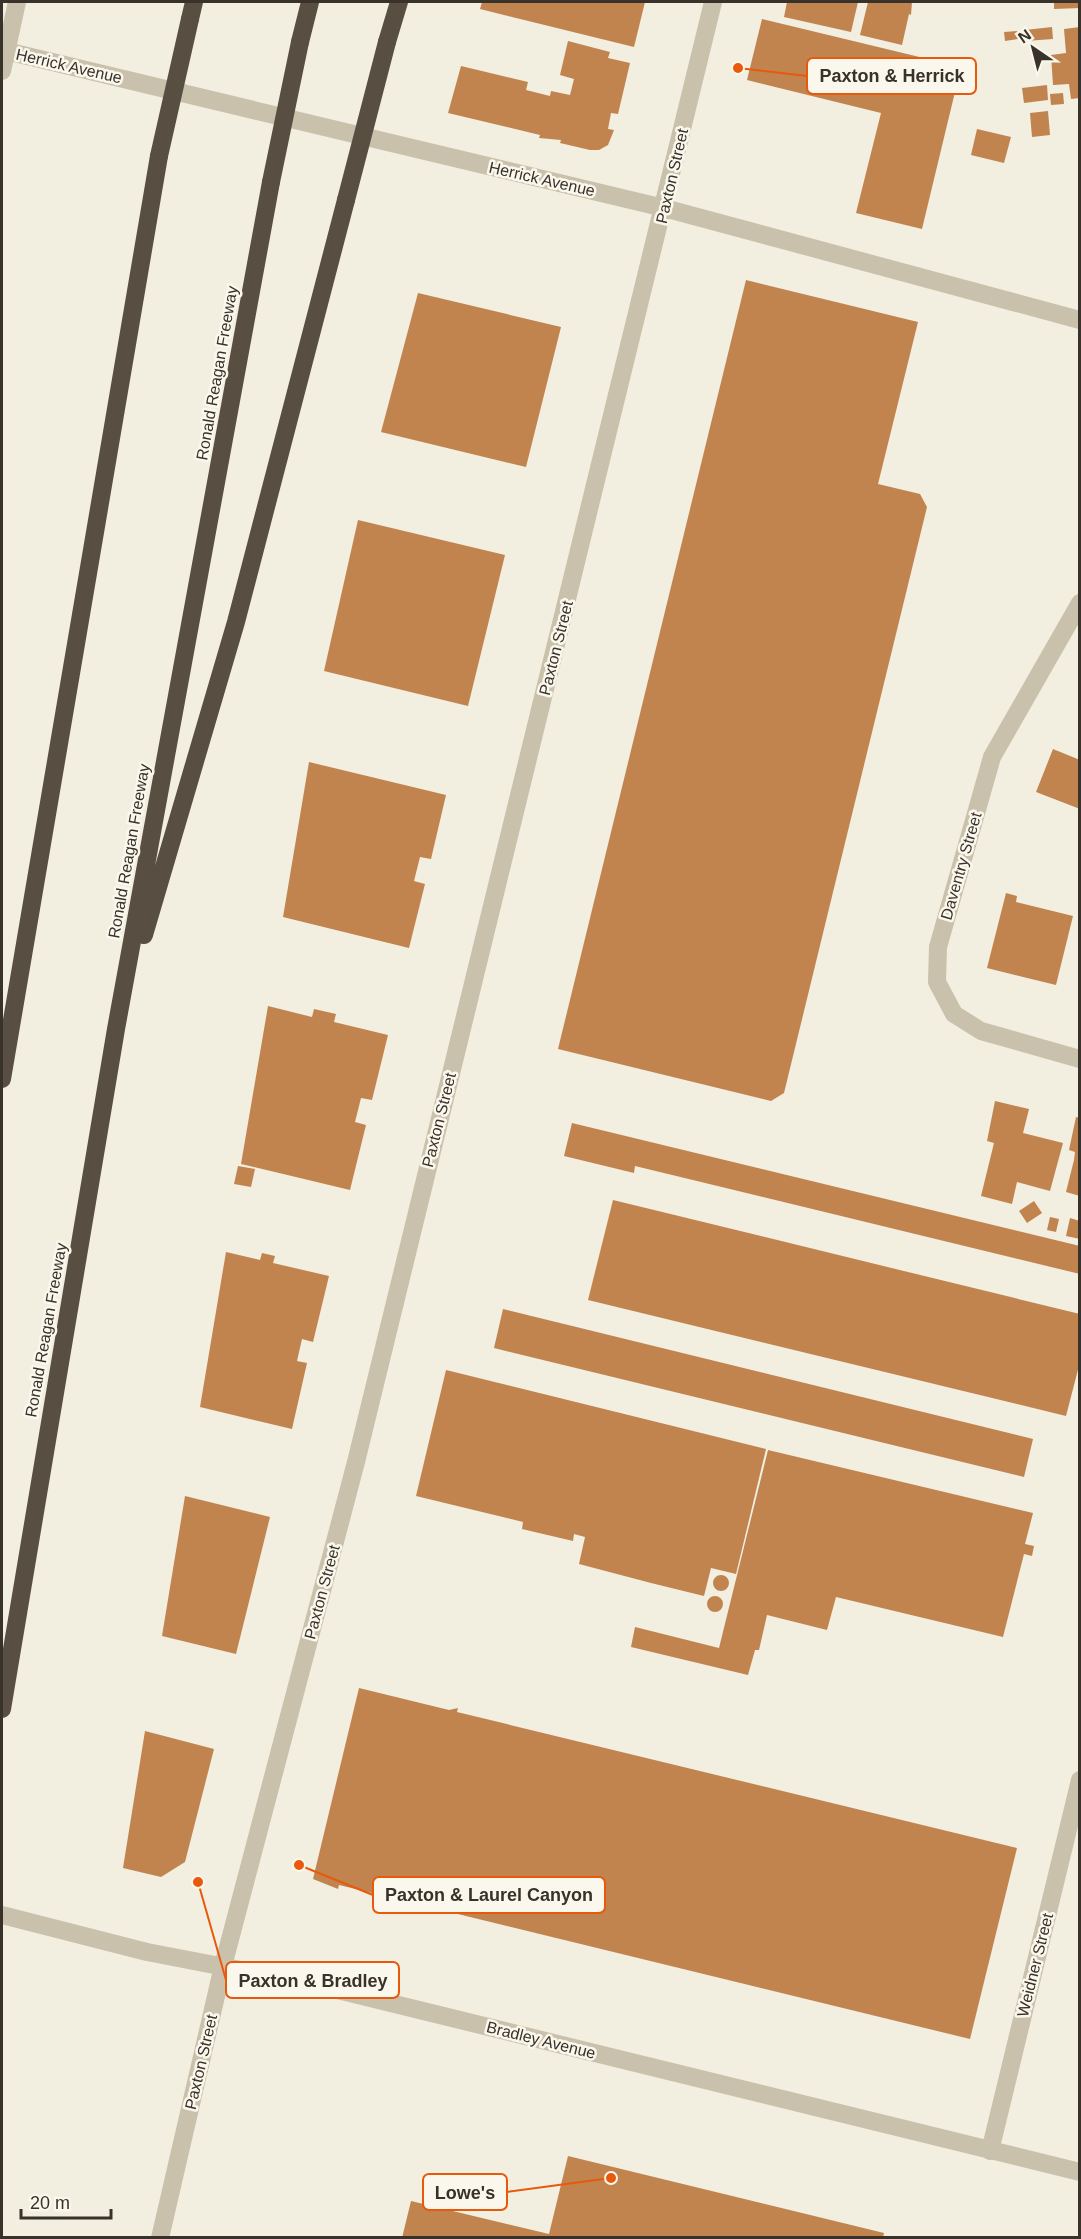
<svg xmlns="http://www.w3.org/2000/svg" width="1081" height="2239" font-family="Helvetica,sans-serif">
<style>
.building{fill:#c1844f}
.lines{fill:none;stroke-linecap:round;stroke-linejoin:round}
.minor{stroke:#cac1ac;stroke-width:18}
.highway{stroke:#594e42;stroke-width:18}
.highway-bridge{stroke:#594e42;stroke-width:18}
.labels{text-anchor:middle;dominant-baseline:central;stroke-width:5;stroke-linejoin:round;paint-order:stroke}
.street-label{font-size:16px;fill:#39322b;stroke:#faf7ec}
.leader{fill:none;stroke:#e8590c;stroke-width:2}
.callout-dot{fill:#e8590c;stroke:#faf7ec;stroke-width:2}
.callout{fill:#faf7ec;stroke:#e8590c;stroke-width:2}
.callout-label{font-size:18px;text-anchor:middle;font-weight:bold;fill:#39322b}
</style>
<rect width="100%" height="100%" fill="#f2eee0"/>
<path class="building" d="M482 2H645L634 47 480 9Z
M787 2H858L851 32 784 17Z
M868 2H912L911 15 909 14 902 45 860 35Z
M1054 2H1080V8L1054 9Z
M762 19 961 67 922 229 856 213 881 113 747 80Z
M1052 27 1053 39 1026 41 1025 30Z
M1080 27V98L1071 99 1069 84 1053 85 1051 55 1066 53 1064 29Z
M1017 31 1018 39 1005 41 1004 32Z
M568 41 610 52 608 58 630 63 618 114 611 113 608 129 614 130 608 145 599 150H590L560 143 561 140 539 138 540 135 448 113 461 66 528 82 526 90 550 96 551 91 570 95 574 79 560 75Z
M1047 85 1048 100 1024 103 1022 88Z
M1063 93 1064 104 1051 105 1050 94Z
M1048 111 1050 135 1032 137 1030 113Z
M977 129 1011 137 1004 163 971 155Z
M746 280 918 322 878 484 920 494 927 507 784 1093 771 1101 558 1049Z
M418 293 561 327 526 467 381 432Z
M358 520 505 555 468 706 324 671Z
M1053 749 1080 760V809L1036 792Z
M309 762 446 795 431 859 420 857 414 881 425 884 409 948 283 917Z
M1006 893 1017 896 1016 902 1073 916 1056 985 987 968Z
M268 1006 312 1017 314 1009 336 1014 334 1022 388 1035 372 1100 361 1098 355 1122 366 1125 350 1190 241 1164Z
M995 1101 1029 1109 1023 1133 1063 1143 1050 1191 1017 1182 1012 1204 981 1196 994 1143 987 1141Z
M1076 1117 1080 1118V1196L1066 1192 1074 1160 1075 1152 1069 1150Z
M572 1123 1080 1246V1274L635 1166 634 1173 564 1156Z
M238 1166 255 1169 251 1187 234 1184Z
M613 1200 1080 1314V1362L1066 1416 588 1300Z
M1034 1201 1042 1213 1027 1223 1019 1211Z
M1050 1217 1059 1219 1056 1232 1047 1230Z
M1070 1218 1080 1221V1239L1066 1236Z
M226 1252 260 1260 262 1253 275 1256 273 1263 329 1276 313 1342 302 1339 297 1361 307 1363 292 1429 200 1407Z
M503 1309 1033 1439 1024 1477 494 1348Z
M446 1370 766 1449 736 1574 711 1568 704 1596 651 1583 579 1564 585 1537 574 1534 573 1541 522 1529 523 1522 416 1496Z
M768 1450 1033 1513 1025 1544 1034 1546 1032 1556 1024 1554 1003 1637 836 1597 827 1630 767 1615 759 1650H755L748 1675 631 1647 635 1627 719 1648Z
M185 1496 270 1517 236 1654 162 1636Z
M713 1583a8 8 0 1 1 16 0a8 8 0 1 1-16 0Z
M707 1604a8 8 0 1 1 16 0a8 8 0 1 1-16 0Z
M359 1688 449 1710 458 1708 457 1712 1017 1848 970 2039 339 1885 338 1889 313 1879Z
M145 1731 214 1749 185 1862 161 1877 123 1868Z
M568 2156 884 2233 883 2238H402L411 2201 549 2234Z"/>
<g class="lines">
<path class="minor" d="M2 50 664 208 1080 320
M2 71 17 2
M1080 603 992 757 938 947 937 982 954 1014 981 1031 1080 1059
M2 1915 147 1952 313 1984 1080 2172
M990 2151 1080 1780
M160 2238 223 1966 356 1462 713 2"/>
<path class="highway" d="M190 19 194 2
M300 42 310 2
M387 42 399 2
M144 935 236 622 346 200
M2 1079 159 156
M2 1709 116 1029 271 182"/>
<path class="highway-bridge" d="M159 156 190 19
M271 182 300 42
M346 200 387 42"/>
</g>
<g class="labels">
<g class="street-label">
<text transform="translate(69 66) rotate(13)">Herrick Avenue</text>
<text transform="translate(672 176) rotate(-77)">Paxton Street</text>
<text transform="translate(542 179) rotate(13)">Herrick Avenue</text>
<text transform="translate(217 373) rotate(-80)">Ronald Reagan Freeway</text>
<text transform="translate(556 648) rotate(-76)">Paxton Street</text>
<text transform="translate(129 851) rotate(-80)">Ronald Reagan Freeway</text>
<text transform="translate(961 866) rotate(-74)">Daventry Street</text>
<text transform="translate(439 1120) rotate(-76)">Paxton Street</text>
<text transform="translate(46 1330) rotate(-80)">Ronald Reagan Freeway</text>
<text transform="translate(322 1592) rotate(-75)">Paxton Street</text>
<text transform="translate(1035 1965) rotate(-76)">Weidner Street</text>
<text transform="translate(541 2040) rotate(14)">Bradley Avenue</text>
<text transform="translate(201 2062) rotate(-77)">Paxton Street</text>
</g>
</g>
<path class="leader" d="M738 68L807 76M299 1865L373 1895M198 1882L226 1980M611 2178L507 2192"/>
<g class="callout-dot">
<circle cx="738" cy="68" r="6"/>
<circle cx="299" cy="1865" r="6"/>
<circle cx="198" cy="1882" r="6"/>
<circle cx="611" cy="2178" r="6"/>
</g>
<g class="callout">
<rect x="807" y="58" width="169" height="36" rx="6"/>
<rect x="373" y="1877" width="232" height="36" rx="6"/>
<rect x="226" y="1962" width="173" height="36" rx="6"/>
<rect x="423" y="2174" width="84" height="36" rx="6"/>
</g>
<g class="callout-label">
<text x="892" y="82">Paxton &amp; Herrick</text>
<text x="489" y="1901">Paxton &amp; Laurel Canyon</text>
<text x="313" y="1987">Paxton &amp; Bradley</text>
<text x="465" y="2199">Lowe's</text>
</g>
<rect width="1081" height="2239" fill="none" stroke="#39322b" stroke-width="6"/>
<g transform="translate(1033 48) rotate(325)" stroke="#faf7ec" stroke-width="4.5" paint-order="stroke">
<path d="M0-4.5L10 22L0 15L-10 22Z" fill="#39322b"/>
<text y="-9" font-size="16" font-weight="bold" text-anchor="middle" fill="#39322b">N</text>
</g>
<path d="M21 2209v9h90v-9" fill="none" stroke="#39322b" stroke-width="3"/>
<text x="30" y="2209" font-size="18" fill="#39322b" stroke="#faf7ec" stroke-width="4.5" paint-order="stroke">20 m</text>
</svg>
